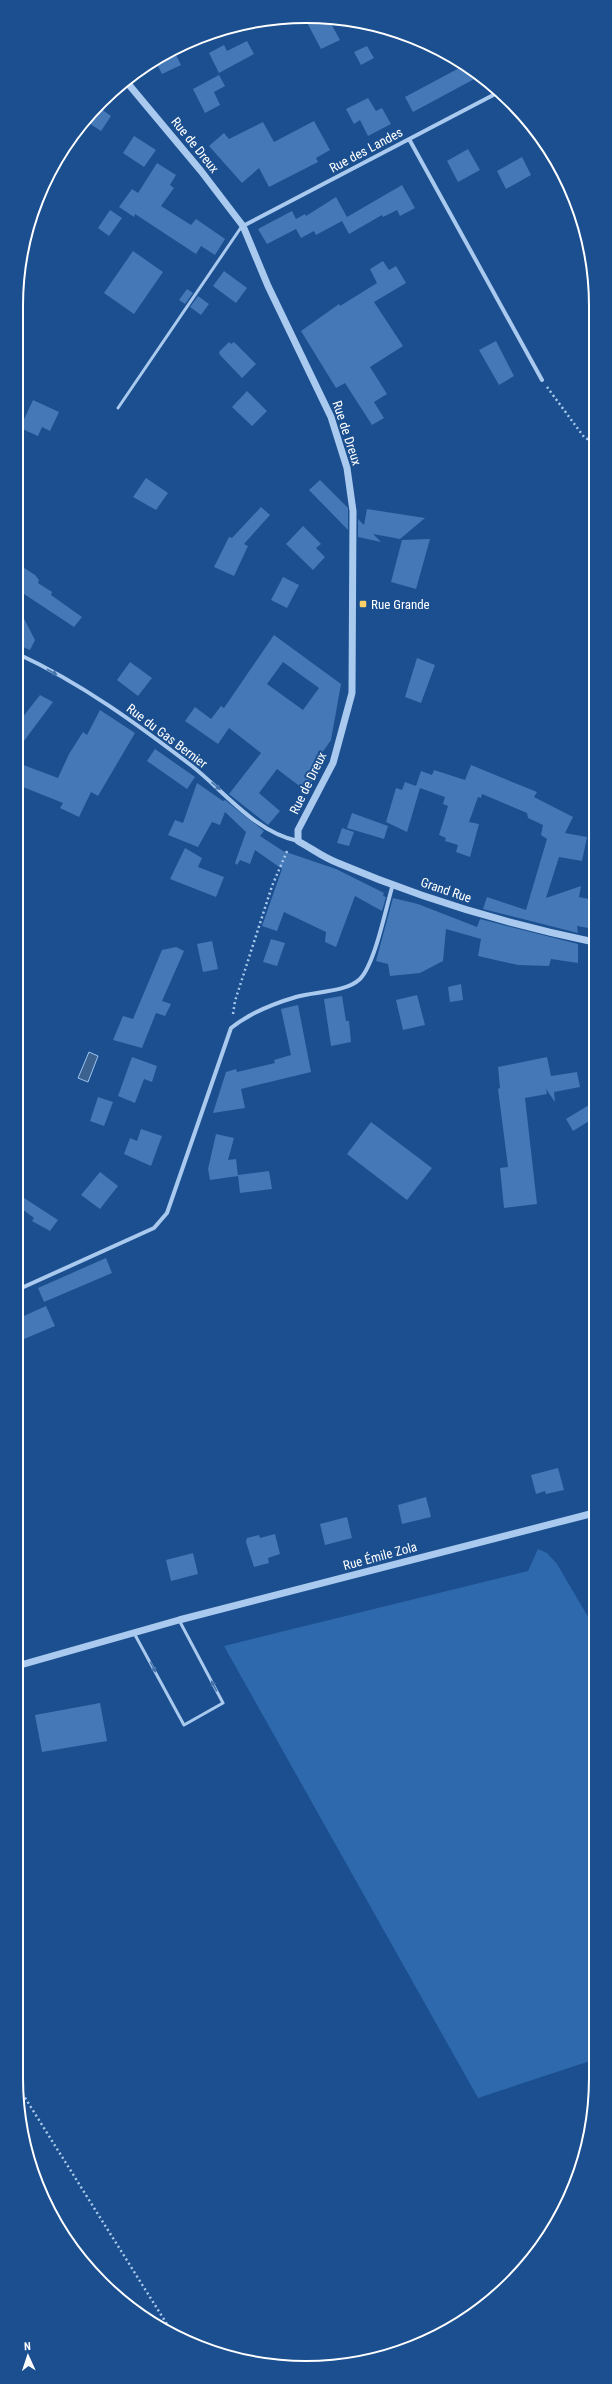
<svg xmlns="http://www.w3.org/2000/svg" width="612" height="2384" font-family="'Roboto Condensed',sans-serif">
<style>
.garden{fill:#2e69ad}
.water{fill:#3c6290;stroke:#9cc4f0}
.building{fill:#4478b7;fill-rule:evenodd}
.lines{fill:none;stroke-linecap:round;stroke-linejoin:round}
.path{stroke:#a9c9ee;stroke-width:2.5;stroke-dasharray:2 3;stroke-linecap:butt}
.service{stroke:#a9c9ee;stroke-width:3}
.minor{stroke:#a9c9ee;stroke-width:4}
.tertiary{stroke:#a9c9ee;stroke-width:7}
.oneway{fill:#4674ac}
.poi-dot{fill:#ffd166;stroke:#1b4f8f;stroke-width:1.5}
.labels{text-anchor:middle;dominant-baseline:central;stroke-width:4;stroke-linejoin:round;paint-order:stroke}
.street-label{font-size:13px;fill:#fff;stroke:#1b4f8f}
.poi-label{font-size:13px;fill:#fff;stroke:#1b4f8f;text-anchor:start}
.rim{fill:none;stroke:#fff;stroke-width:2}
</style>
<rect width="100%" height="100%" fill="#1b4f8f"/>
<path class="garden" d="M538 1549 547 1553 557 1564 594 1627 593 2060 478 2098 224 1646 528 1571Z"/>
<path class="water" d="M89 1052 98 1056 88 1082 78 1078Z"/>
<path class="building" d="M304 17 328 18 340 40 321 49Z
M247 41 254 54 219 73 209 53 224 45 227 51Z
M367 46 374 58 361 65 354 52Z
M173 49 181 65 162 74 155 60Z
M463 66 478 77 413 112 405 97Z
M219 75 225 86 214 92 220 105 205 113 193 89Z
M368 98 376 111 382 108 391 124 368 136 360 120 354 124 346 109Z
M97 106 111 116 101 131 84 120Z
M314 121 330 150 316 158 318 162 269 187 259 168 242 183 209 146 224 133 229 139 263 122 274 142Z
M134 136 156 150 144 167 123 153Z
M468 149 480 170 458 182 447 161Z
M522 157 531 175 506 189 497 171Z
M157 163 176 175 170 185 174 188 161 206 191 225 196 219 225 239 215 255 201 246 196 254 135 214 134 217 119 207 132 189 138 193Z
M402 185 415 208 400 216 397 210 383 217 382 215 349 234 342 221 316 235 314 231 301 238 296 229 267 244 258 229 292 211 296 219 305 214 306 216 336 197 347 217Z
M110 210 122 218 109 236 98 228Z
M133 251 163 272 134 314 104 293Z
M383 261 389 270 396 266 406 283 374 302 403 346 370 367 387 394 374 402 384 418 372 425 345 383 336 388 301 331 339 304 340 306 377 283 370 269Z
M224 271 247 288 236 303 213 286Z
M187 289 193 293 185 304 179 300Z
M198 296 209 304 201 315 190 307Z
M496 341 514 376 499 385 479 350Z
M229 342 231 344 234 342 256 364 242 378 220 355 219 352Z
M247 391 267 411 252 426 232 407Z
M33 400 59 412 50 431 42 427 38 436 20 428Z
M146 478 168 493 156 510 133 497Z
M320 480 348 508V530L309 490Z
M261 507 270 515 244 544 248 546 234 576 214 567 229 537 232 538Z
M367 509 425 518 400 539 373 534 381 542 358 537V519L364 525Z
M303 526 321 544 316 548 325 557 313 570 286 544Z
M430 539 416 589 391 582 402 540Z
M18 564 35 575 39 580 38 583 52 592 51 595 82 617 74 627 18 590Z
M283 577 299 585 287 608 271 600Z
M18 607 35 640 30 650 18 645Z
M274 635 341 684 331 740 310 770 317 775 306 791 277 769 259 793 280 811 268 825 229 794 261 753 229 728 218 744 185 721 195 707 211 719 221 706 224 708ZM283 662 319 688 303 710 267 684Z
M417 658 435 665 421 703 405 697Z
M130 662 152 678 138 696 117 680Z
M40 695 53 702 18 749V723Z
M100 710 135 733 98 796 91 792 79 817 60 808 63 803 18 785V763L58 778 69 754 83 732 87 735Z
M155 749 195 777 187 789 147 761Z
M471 765 537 792 534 797 573 817 565 833 587 837 582 861 559 857 546 898 581 886 579 897 594 900V929L577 926 578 933 483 909 487 897 526 910 547 839 541 835 543 825 528 818 527 813 482 794 481 798 478 797 469 822 479 824 470 857 456 852 458 845 445 841 446 838 439 835 448 806 443 804 445 797 420 788 407 832 386 822 396 788 402 790 405 782 416 786 421 771 432 775 434 770 465 780Z
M197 783 223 801 225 800 264 831 260 836 283 851 336 869 384 893 383 896 386 897 382 911 355 896 336 947 325 942 326 932 284 912 277 931 262 926 282 869 255 850 250 864 240 860 237 865 235 863 246 832 225 812 220 825 212 822 198 847 168 835 175 820 183 823Z
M352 813 388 826 384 839 347 828Z
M342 828 354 832 349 846 337 843Z
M185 848 202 858 198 867 224 877 216 897 170 879Z
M393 898 418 904 477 927 480 919 578 944V963L551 959 549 966 518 965 478 956 481 939 446 929 443 961 420 973 390 976 388 964 376 961Z
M271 939 285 943 277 966 263 962Z
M212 941 218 969 203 972 197 944Z
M176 947 184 951 162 1001 171 1004 165 1016 156 1013 142 1048 113 1040 123 1016 133 1019 162 950Z
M461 984 463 1000 450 1002 448 987Z
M417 995 425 1025 403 1030 396 1000Z
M342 996 346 1021H349L351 1042 331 1046 324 999Z
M298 1005 311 1072 241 1089 245 1108 213 1113 226 1072 236 1069 237 1072 275 1063 274 1060 291 1055 281 1009Z
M132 1057 157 1066 152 1082 144 1079 135 1103 118 1096Z
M547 1057 551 1076 577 1072 580 1087 554 1092 555 1102 546 1089 547 1094 525 1098 537 1204 504 1208 500 1168 508 1167 498 1089 500 1088 498 1067Z
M98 1097 113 1102 104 1126 90 1121Z
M594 1102V1118L573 1131 566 1119Z
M371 1122 432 1168 407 1200 347 1154Z
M141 1129 162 1136 151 1166 124 1154 130 1138 137 1141Z
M216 1134 234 1138 228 1160 236 1159 238 1176 210 1180 208 1169Z
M269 1171 272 1189 240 1193 238 1175Z
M100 1172 118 1186 100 1209 81 1195Z
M24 1198 58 1220 50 1231 32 1221 34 1218 18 1206Z
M106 1258 112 1273 44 1302 38 1288Z
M46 1306 55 1326 24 1339 17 1319Z
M558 1468 564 1490 546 1494 545 1491 536 1494 531 1475Z
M426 1497 431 1517 402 1524 398 1505Z
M347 1517 352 1538 325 1545 320 1524Z
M275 1534 280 1554 268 1558 269 1563 254 1567 246 1542 247 1538 259 1535 260 1538Z
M193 1553 198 1574 171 1581 166 1560Z
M100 1703 107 1741 42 1752 35 1715Z"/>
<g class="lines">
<path class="path" d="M547 387 584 437 594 443
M233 1014 235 1001 272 886 288 849
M17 2085 175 2337"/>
<path class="service" d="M118 408 242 226
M134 1633 184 1725 223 1703 179 1620"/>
<path class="minor" d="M409 139 542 380
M243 226 499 92
M18 654C81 683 137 724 192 766 225 792 255 832 298 841
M17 1290 154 1228 167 1213 231 1028C250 1013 272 1004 296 997 315 991 345 993 360 979 375 964 386 907 393 884"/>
<path class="tertiary" d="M125 80 201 171 243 226 268 286 331 417 347 468 353 511 352 693 333 763 298 830V841C311 848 324 858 338 863 420 898 506 924 594 942
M17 1666 179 1620 594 1513"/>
</g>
<defs><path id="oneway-solid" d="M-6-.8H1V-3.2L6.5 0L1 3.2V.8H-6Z"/></defs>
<g class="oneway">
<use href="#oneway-solid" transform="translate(52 672) rotate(29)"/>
<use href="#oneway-solid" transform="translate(216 786) rotate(41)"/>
<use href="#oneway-solid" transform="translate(153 1667) rotate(62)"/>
<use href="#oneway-solid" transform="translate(214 1686) rotate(-118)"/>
</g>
<rect class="poi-dot" x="359" y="600" width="8" height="8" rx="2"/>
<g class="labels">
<g class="street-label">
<text transform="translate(195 145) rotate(51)">Rue de Dreux</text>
<text transform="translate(366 150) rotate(-28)">Rue des Landes</text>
<text transform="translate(347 433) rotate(72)">Rue de Dreux</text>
<text transform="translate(167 736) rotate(37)">Rue du Gas Bernier</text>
<text transform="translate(308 783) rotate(-64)">Rue de Dreux</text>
<text transform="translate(446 890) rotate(19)">Grand Rue</text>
<text transform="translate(380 1556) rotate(-15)">Rue Émile Zola</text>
</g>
<g class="poi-label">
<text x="371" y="604">Rue Grande</text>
</g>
</g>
<path d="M0 0H612V2384H0ZM306 23H306A283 283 0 0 1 589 306V2078A283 283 0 0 1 306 2361H306A283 283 0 0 1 23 2078V306A283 283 0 0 1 306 23Z" fill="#1b4f8f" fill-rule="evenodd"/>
<path class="rim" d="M306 23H306A283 283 0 0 1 589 306V2078A283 283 0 0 1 306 2361H306A283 283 0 0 1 23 2078V306A283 283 0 0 1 306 23Z"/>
<g transform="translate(28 2356) rotate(357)" stroke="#1b4f8f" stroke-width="3" paint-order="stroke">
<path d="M0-3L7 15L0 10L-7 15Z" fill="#ffffff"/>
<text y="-6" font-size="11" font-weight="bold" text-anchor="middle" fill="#ffffff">N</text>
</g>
</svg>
